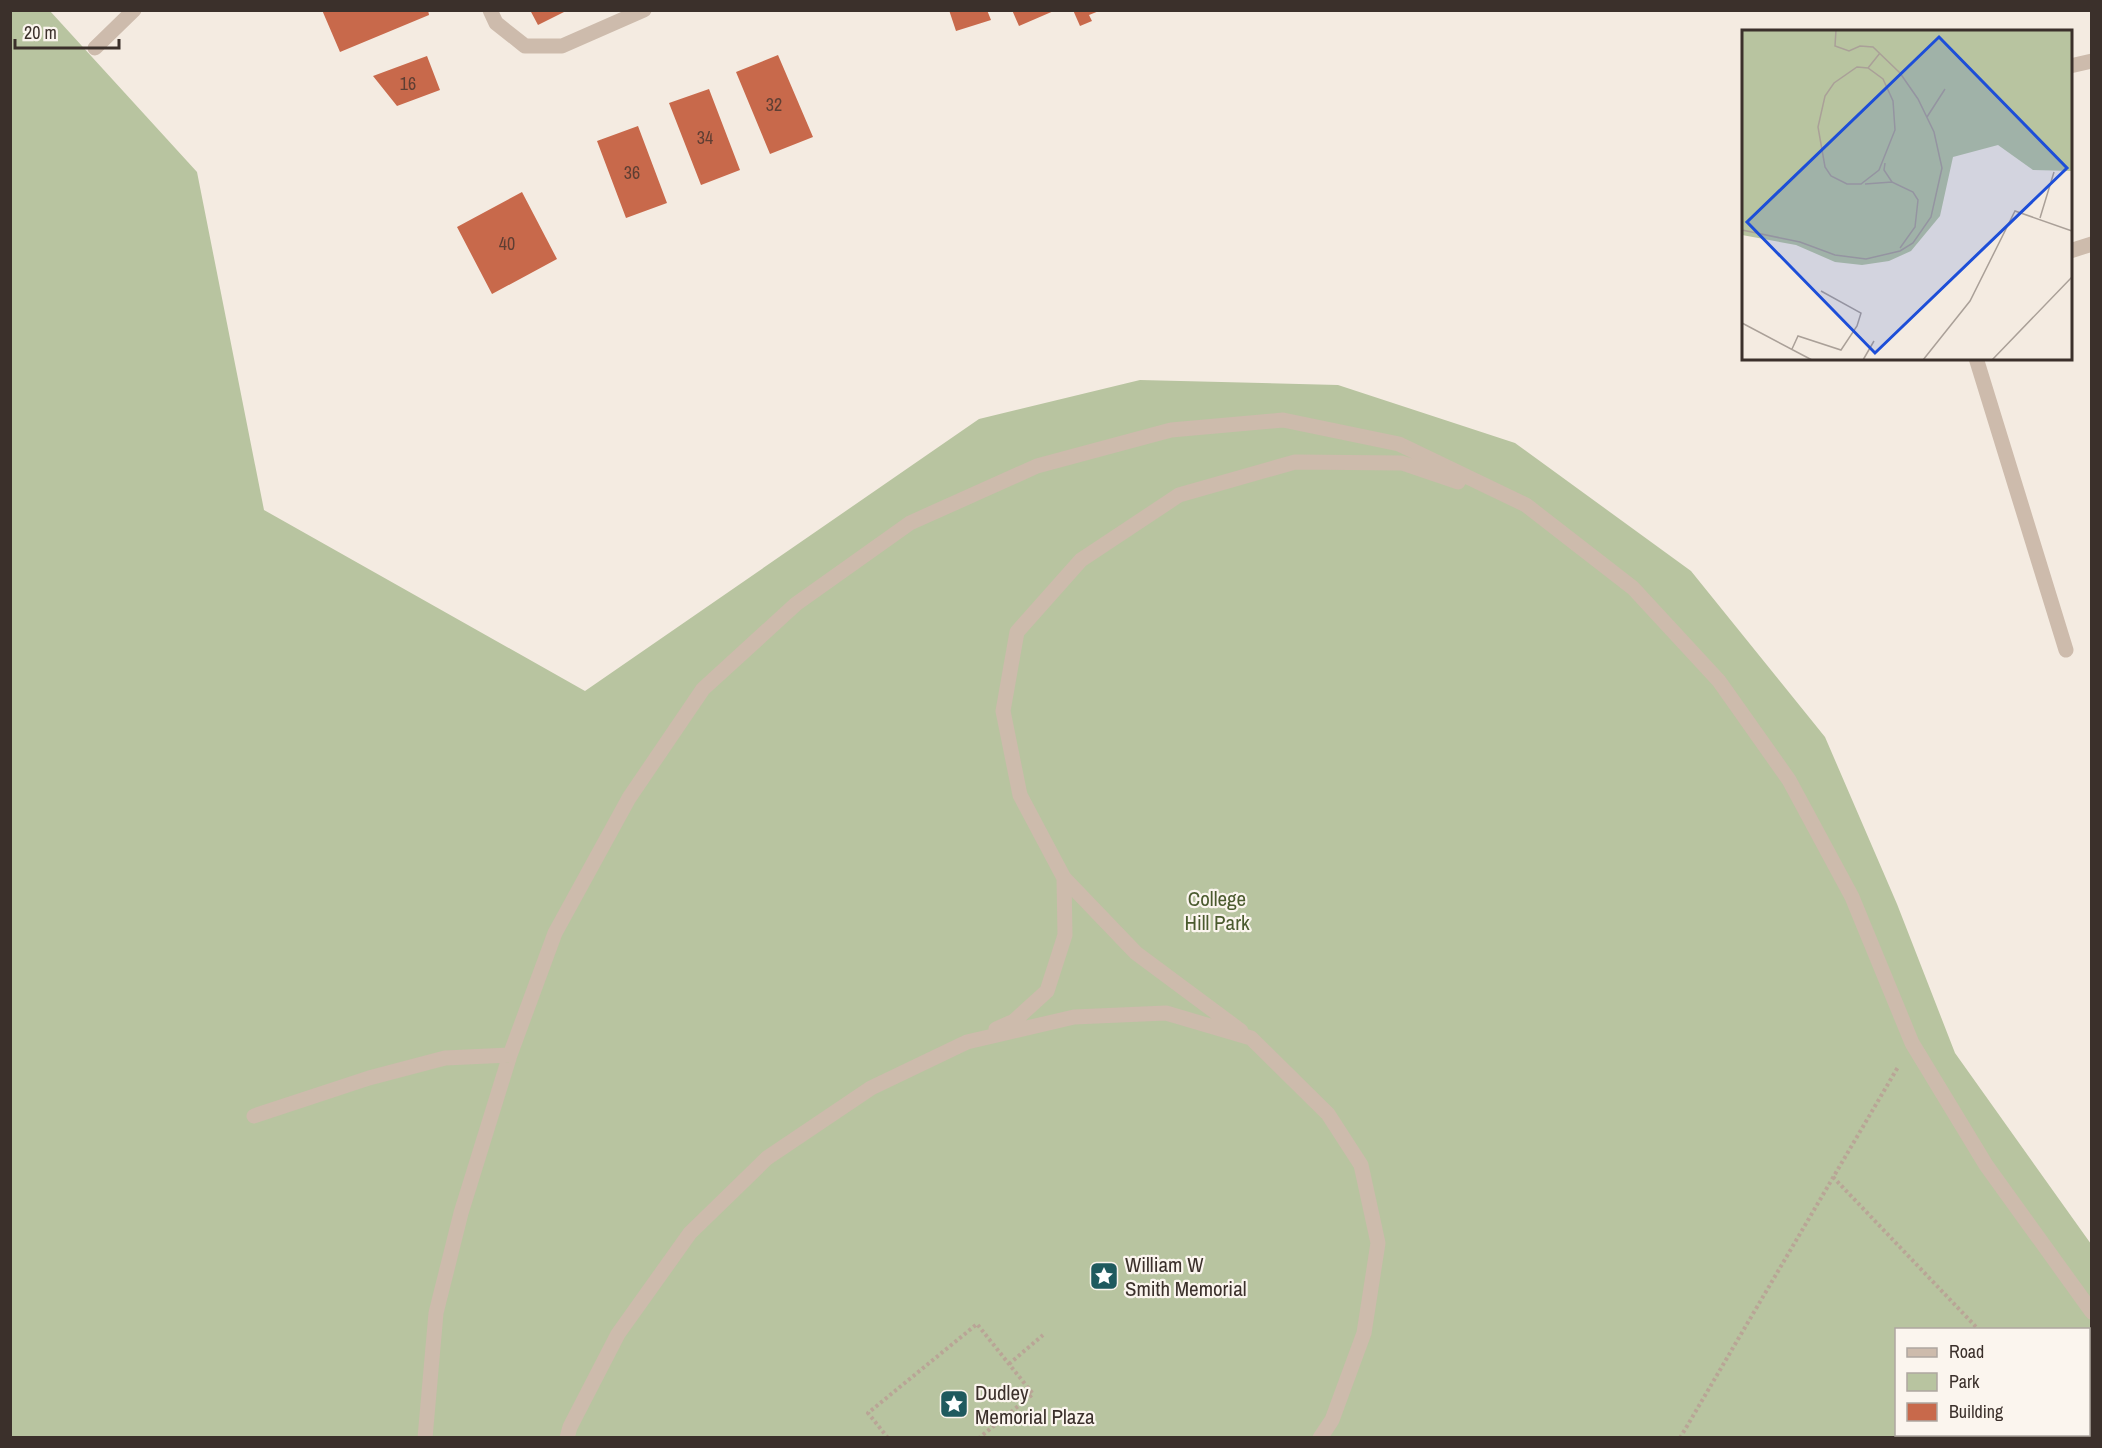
<svg xmlns="http://www.w3.org/2000/svg" width="2102" height="1448" font-family="'Archivo Narrow',sans-serif">
<style>
.green{fill:#b8c4a0;fill-rule:evenodd}
.building{fill:#c8694b}
.lines{fill:none;stroke-linecap:round;stroke-linejoin:round}
.path{stroke:#b9a596;stroke-width:4;stroke-dasharray:3 3;stroke-linecap:butt}
.lane{stroke:#cdbbac;stroke-width:15}
.street{stroke:#cdbbac;stroke-width:15}
.labels{text-anchor:middle;dominant-baseline:central;stroke-width:4.5;stroke-linejoin:round;paint-order:stroke}
.number-label{font-size:18px;fill:#5e3e33}
.park-label{font-size:21px;fill:#4a5a2e;stroke:#fbf5ee}
.poi-label{font-size:21px;fill:#3b302b;stroke:#fbf5ee;text-anchor:start}
.inset-road{fill:none;stroke:#aaa098;stroke-width:1.5}
.view{fill:#1d4ed8;fill-opacity:0.15;stroke:#1d4ed8;stroke-width:3}
.inset-edge{fill:none;stroke:#3b302b;stroke-width:3}
</style>
<rect width="100%" height="100%" fill="#f4ebe1"/>
<path class="green" d="M11 11H50L197 172 264 510 585 691 979 419 1140 380 1338 385 1515 443 1691 571 1825 737 1897 904 1955 1053 2091 1244V1437H11ZM1896 1330H2088V1434H1896Z"/>
<path class="building" d="M322 10H428L429 15 340 52Z
M530 10H568L538 25Z
M949 10H987L991 20 956 31Z
M1012 10H1056L1019 26Z
M1073 10H1099V11L1089 15 1092 21 1080 26Z
M778 55 813 137 770 154 736 72Z
M427 56 440 90 397 106 373 76Z
M709 89 740 170 701 185 669 103Z
M638 126 667 203 626 218 597 141Z
M522 192 557 259 492 294 457 227Z"/>
<g class="lines">
<path class="path" d="M1833 1177 1979 1330
M1009 1364 1043 1335
M2079 1434 2082 1438
M888 1438 868 1413 977 1324 1033 1394 979 1438
M1680 1438 1898 1067"/>
<path class="lane" d="M95 48 134 10
M2070 66 2092 61
M2070 251 2092 244
M1976 358 2066 650
M996 1029 1014 1021 1047 991 1065 935 1064 878
M1241 1031 1136 953 1064 878 1020 795 1003 711 1017 632 1081 560 1179 495 1295 462 1402 463 1458 482
M254 1116 369 1078 445 1058 510 1055
M425 1438 436 1313 461 1213 510 1055 555 933 629 798 703 689 796 604 910 523 1037 466 1171 430 1283 420 1399 444 1526 505 1633 588 1719 681 1789 780 1852 897 1912 1043 1986 1165 2092 1312
M567 1438 570 1427 618 1334 690 1233 767 1158 871 1088 967 1042 1074 1017 1166 1013 1251 1038 1328 1114 1361 1165 1378 1243 1364 1333 1332 1420 1320 1438"/>
<path class="street" d="M490 10 496 23 525 46H562L644 10"/>
</g>
<defs>
<g id="sight-square" transform="scale(1.5)"><rect x="-9" y="-9" width="18" height="18" rx="4" fill="#1f5a5e" stroke="#fbf5ee"/><path d="M0-6L1.8-2.2L6-1.7L2.9 1.2L3.7 5.4L0 3.3L-3.7 5.4L-2.9 1.2L-6-1.7L-1.8-2.2Z" fill="#fff"/></g>
</defs>
<g fill-rule="evenodd">
<use href="#sight-square" x="1104" y="1276"/>
<use href="#sight-square" x="954" y="1404"/>
</g>
<g class="labels">
<g class="number-label">
<text x="408" y="83">16</text>
<text x="774" y="104">32</text>
<text x="705" y="137">34</text>
<text x="632" y="172">36</text>
<text x="507" y="243">40</text>
</g>
<g class="park-label">
<text x="1217" y="898">College<tspan x="1217" dy="24">Hill Park</tspan></text>
</g>
<g class="poi-label">
<text x="1125" y="1264">William W<tspan x="1125" dy="24">Smith Memorial</tspan></text>
<text x="975" y="1392">Dudley<tspan x="975" dy="24">Memorial Plaza</tspan></text>
</g>
</g>
<g transform="translate(1742 30)">
<rect width="330" height="330" fill="#f4ebe1"/>
<path d="M0 0H330V141L291 140 256 115 211 127 198 186 169 221 147 231 120 235 93 232 54 215 0 205Z" fill="#b8c4a0"/>
<path class="inset-road" d="M115 37 126 38 141 49 151 71 153 100 137 140 119 154H105L89 146 83 137 76 97 83 66 92 53ZM126 38 138 23M185 87 203 59M143 133 142 140 150 152M123 154 150 152 171 162 176 170 173 197 158 218M298 188 312 142M0 200 58 212 93 225 124 229 158 221 171 213 189 187 200 138 192 102 176 69 158 43 131 17 118 16 107 21 93 16 94 0M0 293 70 330M50 319 56 306 99 320 115 296 119 283 79 261M121 330 132 311M181 330 228 271 273 181 330 201M250 330 330 247"/>
<path class="view" d="M197 7 325 138 133 323 5 192Z"/>
<rect width="330" height="330" class="inset-edge"/>
</g>
<rect width="2102" height="1448" fill="none" stroke="#3b302b" stroke-width="24"/>
<rect x="1895" y="1328" width="195" height="108" fill="#fbf5ee" stroke="#aea6a0" stroke-width="1.5"/>
<rect x="1907" y="1348" width="30" height="9" fill="#cdbbac" stroke="#aea6a0" stroke-width="1.5"/>
<text x="1949" y="1358" font-size="18" fill="#3b302b">Road</text>
<rect x="1907" y="1373" width="30" height="18" fill="#b8c4a0" stroke="#aea6a0" stroke-width="1.5"/>
<text x="1949" y="1388" font-size="18" fill="#3b302b">Park</text>
<rect x="1907" y="1403" width="30" height="18" fill="#c8694b" stroke="#aea6a0" stroke-width="1.5"/>
<text x="1949" y="1418" font-size="18" fill="#3b302b">Building</text>
<path d="M15 39v9h104v-9" fill="none" stroke="#3b302b" stroke-width="3"/>
<text x="24" y="39" font-size="18" fill="#3b302b" stroke="#fbf5ee" stroke-width="4.5" paint-order="stroke">20 m</text>
</svg>
